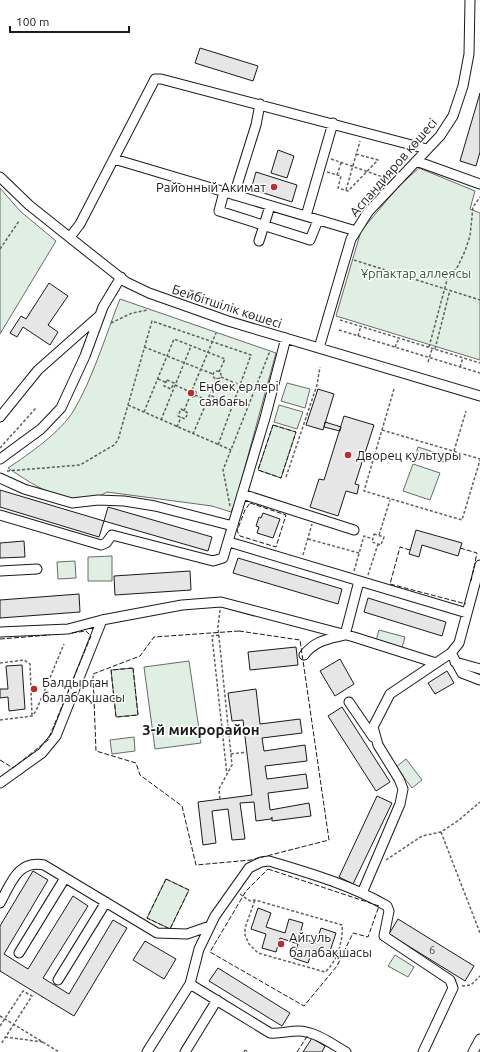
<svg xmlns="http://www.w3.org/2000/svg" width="480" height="1052" font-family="Ubuntu,sans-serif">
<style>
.green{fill:#e0efe3;stroke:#6a6a6a}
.building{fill:#e6e6e6;stroke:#1a1a1a}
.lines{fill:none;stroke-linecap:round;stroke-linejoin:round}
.minor-casing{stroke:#1a1a1a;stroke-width:11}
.path{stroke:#5f5f5f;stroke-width:1.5;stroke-dasharray:3 2;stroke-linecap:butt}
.minor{stroke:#fff;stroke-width:9}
.fence{stroke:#1a1a1a;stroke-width:1;stroke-dasharray:5 2;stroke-linecap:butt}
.poi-dot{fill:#c62828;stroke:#fff;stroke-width:1.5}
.labels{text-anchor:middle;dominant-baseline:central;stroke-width:3;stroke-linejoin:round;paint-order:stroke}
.number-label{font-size:11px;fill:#4d4d4d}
.street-label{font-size:13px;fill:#1a1a1a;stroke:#fff}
.poi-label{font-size:13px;fill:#1a1a1a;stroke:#fff;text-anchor:start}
.park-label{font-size:13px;fill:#2b5a34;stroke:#fff}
.quarter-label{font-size:15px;font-weight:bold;fill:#1a1a1a;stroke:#fff}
</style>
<rect width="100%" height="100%" fill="#fff"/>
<path class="green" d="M419 168 475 191 470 209 480 213V360L336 316 361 231 399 186Z
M0 188 20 211 56 241 0 334Z
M120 299 276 353 236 500 231 512 212 506 107 492C74 512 36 487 8 468 29 454 61 432 74 410 93 378 106 334 120 299Z
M287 383 310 389 305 408 281 401Z
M279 405 303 412 297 429 274 422Z
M273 425 296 432 281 478 258 470Z
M418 447 446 456 444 462 416 454Z
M413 464 440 473 430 500 403 491Z
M112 556V581H88V557Z
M75 561 76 578 58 579 57 562Z
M379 630 405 637 402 648 376 641Z
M189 661 201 743 155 749 144 667Z
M133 668 138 715 116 717 111 670Z
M134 737 135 751 112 754 110 740Z
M406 759 422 780 412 788 396 767Z
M166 879 189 890 170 929 147 918Z
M395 955 414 967 408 977 388 966Z"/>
<path class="building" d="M200 48 258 66 253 81 195 63Z
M480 93V152L476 166 460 161Z
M278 150 294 156 287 178 271 173Z
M256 172 297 185 292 202 251 189Z
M49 283 68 296 48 325 58 332 50 345 23 327 17 337 10 333 21 316 26 319Z
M318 389 334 394 323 430 306 425Z
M344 416 374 425 355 484 359 485 357 494 346 491 338 516 310 507 319 479 324 480Z
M325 422 341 427 340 431 324 427Z
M0 490 104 521 99 537 0 507Z
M108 507 212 537 208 551 104 521Z
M263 513 280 519 273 538 257 533 259 527 256 526 259 517 261 518Z
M416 530 462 543 458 556 422 545 419 557 409 554Z
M24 541 25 557 0 558V543Z
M238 558 342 589 338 604 233 573Z
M190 571 191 590 115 595 114 576Z
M79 594 80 612 0 618V600Z
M368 598 446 622 442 636 364 612Z
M296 647 298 665 250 670 248 652Z
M340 659 354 684 335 696 320 671Z
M22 665 25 709 9 711 8 697 0 698V689H8L6 666Z
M447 671 454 683 435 694 428 683Z
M256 689 260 724 300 719 302 733 262 738 264 751 305 745 307 761 265 766 267 779 306 774 308 788 268 793 270 810 309 803 311 816 272 821V817L271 819 256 821 254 802 240 803 245 839 232 840 228 809 212 811 216 843 203 845 198 802 252 795 243 720 232 721 228 693Z
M342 707 390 782 376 791 328 716Z
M377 796 392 803 353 884 339 877Z
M33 871 48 880 4 954 28 969 73 896 88 906 43 978 69 994 113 920 127 928 74 1016 0 971V926Z
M258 908 271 913 266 927 285 933 289 919 303 923 299 937 315 943H316L321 928 336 933 329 954 313 949 308 963 293 958 298 944 280 938 276 952 262 948 266 934 251 929Z
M398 919 474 966 465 981 389 934Z
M145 941 176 959 164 979 133 960Z
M218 968 290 1013 282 1026 209 981Z
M312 1038 325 1046 322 1052H303Z"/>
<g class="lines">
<g class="minor-casing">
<path id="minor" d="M114 159 356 231
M416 161 480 184
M0 177 29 205 93 256 126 282 149 293 228 321 480 396
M224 192 219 211 310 240 318 220
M234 195 256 125 260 104
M306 216 333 123
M70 237 80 224 155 79H161L427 149
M259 241 270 206
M319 348 351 239 368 212 440 136 453 116 463 86 469 54 470 0
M0 417 38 370 99 316
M0 459 41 429 61 408 85 356 103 307 121 277
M0 478 24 489 72 503 98 500 124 501 155 506 233 526
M242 494 354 530
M0 515 101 545 106 543 112 535 213 561 223 558 265 418 286 338
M229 542 467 613
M0 571 37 569
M0 632 68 629 102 620 182 605 221 602 354 637 436 663
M451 653 462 673 480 680
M304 655C315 640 329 639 345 635L359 581
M455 662 480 669
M349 702 373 737
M0 783 42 753 56 736 102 620
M362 893 400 804 403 789 399 779 378 745 373 727 390 694 451 653 459 643 480 565
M0 903C11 884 17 860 44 865L157 933 187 934 210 926
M19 953 65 878
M58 980 106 902
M190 984 270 1033C280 1034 288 1031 298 1031 315 1031 332 1044 346 1052
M147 1052 190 984 199 949 215 916 249 868 261 862 269 861C309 873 351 885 387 906L389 911 384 936 450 980 453 988 423 1052
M185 1052 217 1000
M473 1052 480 1039"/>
</g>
<path class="path" d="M331 159 383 177
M327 172 341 176 338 188 348 191 378 160 356 154
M337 175 341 163
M346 190 360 141
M0 249 19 221
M354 260 480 300
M340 320 480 363
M111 323 132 313 148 310
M339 330 480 373
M358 336 361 326
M144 347 213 374
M395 347 399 338
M429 347 447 280 458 266 465 251 470 236 473 207 480 197
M435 349 450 290
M428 362 432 349
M460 367 463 358
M213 375a4 4 0 1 1 8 0a4 4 0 1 1-8 0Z
M221 377 254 391
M158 379 165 382
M167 380 174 383 171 389 164 386Z
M175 385 188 391
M188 393a4 4 0 1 1 8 0a4 4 0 1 1-8 0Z
M394 389 364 491 462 520 480 460
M192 390 216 333
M195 395 207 400
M207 401 215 405 218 399 210 395
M128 405 231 450
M181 409 188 413 185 419 178 416Z
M184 411 190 396
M144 412 174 339 225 359 219 372
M161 420 191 346
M177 427 181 417
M382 430 480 459
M193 434 217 378
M0 448 36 408
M454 451 466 411
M7 471 80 465 114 445 118 440 152 321 251 355 218 445
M286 477 317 385 320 367
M230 506 223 470 270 351
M374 534 384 537 381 545 372 542Z
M379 535 390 500
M308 539 359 553
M303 555 312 524
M354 571 364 536 373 539
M368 575 378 544
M220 610 218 627 232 765 219 789 220 800
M219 635 212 636 227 775
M0 663 24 660 30 664 32 716
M0 720 32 716 36 711 64 644
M231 754 247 752
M441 832 480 933
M386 860 422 836 441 832 459 820 480 802
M240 894 250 901 255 900 342 925C344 939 336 964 325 972L258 953 249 944 245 935V928L255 900
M462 986 471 985 480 976
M0 1016 59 1052
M0 1026 23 991 32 996 1 1044
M5 1037 43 1042"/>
<use href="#minor" class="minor"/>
<path class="fence" d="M273 425 296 432 281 478 258 470Z
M250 503 286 515 276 547 240 536 237 531 245 510Z
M460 548 477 553 471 581
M410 550 400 547 390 584 466 604
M239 631 300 640 329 840 251 860 196 865 182 806 140 775 136 763 96 751 93 674 140 656 154 637Z
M0 639 50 635
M133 668 138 715 116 717 111 670Z
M0 760 13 768 48 740 91 636 86 631 72 633
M268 869 379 906 368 937 353 933 337 966 304 1006 210 952 246 891Z
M166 879 189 890 170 929 147 918Z
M244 1052 245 1050 248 1052
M297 1052 308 1035"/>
</g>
<g class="poi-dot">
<circle cx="274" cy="187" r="4"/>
<circle cx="191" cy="393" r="4"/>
<circle cx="348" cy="455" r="4"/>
<circle cx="34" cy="689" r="4"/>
<circle cx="281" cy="944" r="4"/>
</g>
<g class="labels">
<g class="number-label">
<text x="432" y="950">6</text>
</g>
<g class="street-label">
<text transform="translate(393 167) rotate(-49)">Аспандияров көшесі</text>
<text transform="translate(227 306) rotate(18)">Бейбітшілік көшесі</text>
</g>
<g class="poi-label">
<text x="266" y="187" text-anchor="end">Районный Акимат</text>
<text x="199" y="386">Еңбек ерлері<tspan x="199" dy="15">саябағы</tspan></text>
<text x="356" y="455">Дворец культуры</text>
<text x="42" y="682">Балдырган<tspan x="42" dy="15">балабақшасы</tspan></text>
<text x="289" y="937">Айгуль<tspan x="289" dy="15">балабақшасы</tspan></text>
</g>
<g class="park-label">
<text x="416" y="273">Ұрпактар аллеясы</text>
</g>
<g class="quarter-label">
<text x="201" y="729">3-й микрорайон</text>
</g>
</g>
<path d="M10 26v6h119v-6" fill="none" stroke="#1a1a1a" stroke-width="2"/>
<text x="16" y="26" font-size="12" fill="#1a1a1a" stroke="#ffffff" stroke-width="3" paint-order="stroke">100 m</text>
</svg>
